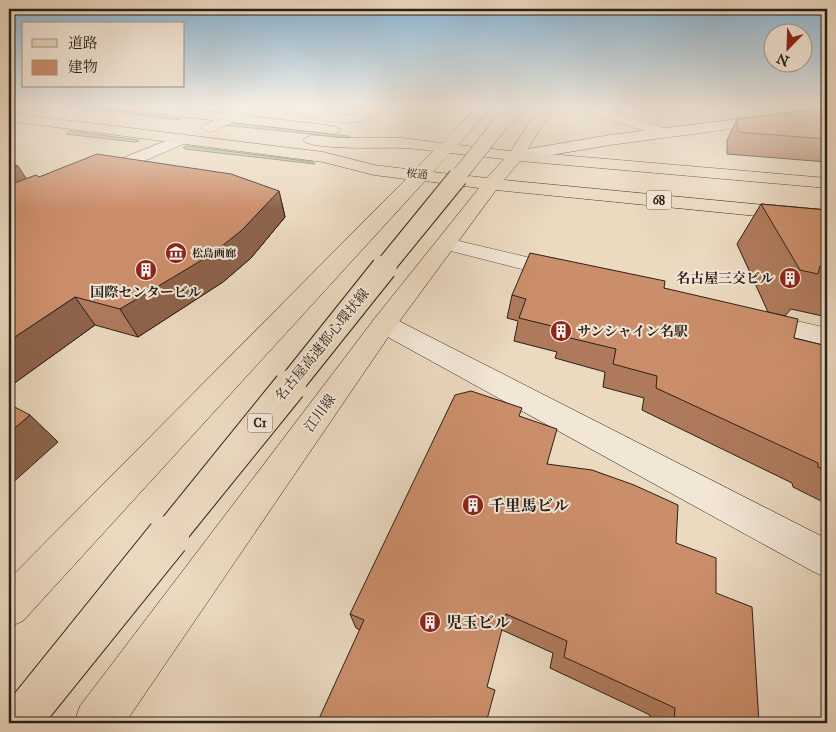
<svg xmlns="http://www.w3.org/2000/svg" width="836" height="732" font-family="'IM FELL Great Primer','Noto Serif JP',serif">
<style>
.green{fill:#b2c097;stroke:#6e7058}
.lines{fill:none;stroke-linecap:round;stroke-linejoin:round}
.street-casing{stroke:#5a4e43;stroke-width:1}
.secondary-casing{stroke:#2a2019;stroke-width:1}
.primary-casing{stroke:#2a2019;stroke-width:1}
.highway-casing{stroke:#2a2019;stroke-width:1}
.street{fill:#f2e6d6;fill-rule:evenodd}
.secondary{fill:#f2e6d6;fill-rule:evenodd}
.primary{fill:#ebd9c0;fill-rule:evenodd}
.highway{fill:#ebd9c0;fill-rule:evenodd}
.highway-bridge-far4-casing{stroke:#2a2019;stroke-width:16;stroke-linecap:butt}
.highway-bridge-far3-casing{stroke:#2a2019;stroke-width:21;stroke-linecap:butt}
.highway-bridge-far2-casing{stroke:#2a2019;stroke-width:27;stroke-linecap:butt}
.highway-bridge-far1-casing{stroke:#2a2019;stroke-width:34;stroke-linecap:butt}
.highway-bridge-casing{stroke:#2a2019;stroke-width:44;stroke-linecap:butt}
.highway-bridge-far4{stroke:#ebd9c0;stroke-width:15}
.highway-bridge-far3{stroke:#ebd9c0;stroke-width:19}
.highway-bridge-far2{stroke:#ebd9c0;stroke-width:25}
.highway-bridge-far1{stroke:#ebd9c0;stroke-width:32}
.highway-bridge{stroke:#ebd9c0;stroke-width:42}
.wall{fill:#af7a5c;stroke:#2a2019}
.shaded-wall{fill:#8e634b;stroke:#2a2019}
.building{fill:#cb8e6b;stroke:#2a2019}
.labels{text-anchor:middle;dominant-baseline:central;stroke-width:4;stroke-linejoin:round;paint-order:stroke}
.far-street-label{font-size:11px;fill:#2a2019;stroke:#f2e6d6}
.far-poi-label{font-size:11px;font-weight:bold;fill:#2a2019;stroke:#f2e6d6;text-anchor:start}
.shield{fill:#f2e6d6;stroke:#665b52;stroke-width:1}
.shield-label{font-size:12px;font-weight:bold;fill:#2a2019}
.poi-label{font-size:14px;font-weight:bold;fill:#2a2019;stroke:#f2e6d6;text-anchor:end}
.street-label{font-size:14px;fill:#2a2019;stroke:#f2e6d6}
.near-poi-label{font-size:16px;font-weight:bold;fill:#2a2019;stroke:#f2e6d6;text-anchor:start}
</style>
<rect width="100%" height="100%" fill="#ebd9c0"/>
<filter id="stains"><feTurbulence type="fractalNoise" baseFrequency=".004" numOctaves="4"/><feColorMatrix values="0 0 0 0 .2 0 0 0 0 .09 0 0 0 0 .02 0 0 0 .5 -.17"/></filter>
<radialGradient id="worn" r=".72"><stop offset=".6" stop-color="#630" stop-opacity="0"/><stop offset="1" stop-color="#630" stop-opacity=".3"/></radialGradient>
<path class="green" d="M63 106H86L181 119 176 120Z
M215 121 349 136 351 138 213 124Z
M70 131 138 140 139 141 134 142 66 134Z
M188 146 313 162 315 164 185 149 183 147Z"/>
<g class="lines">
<g class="street-casing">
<path id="street" d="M246 106H264L214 131 209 132 202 128 204 125Z
M280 106H306L346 115H356L368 106H384C360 137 314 117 282 109Z
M575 106H596L670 130 672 133 665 137 660 136 577 109Z
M183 134 188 136 191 139 188 142 105 178H93L90 174 93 170Z
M446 238 569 267 572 272 569 277 561 279 439 248 436 244 439 240Z
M758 312 827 328V346L749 326 745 320 749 314Z"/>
</g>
<g class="secondary-casing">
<path id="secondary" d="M827 108V116L610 145 516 161 508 156 516 151 610 135Z
M384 315 393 318 827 539V578L814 572 375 330 371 324 375 318Z"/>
</g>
<g class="primary-casing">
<path id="primary" d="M118 106H162L334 126 341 130 334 134 125 110Z
M478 106H493L458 145 511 151 540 106H554L526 152 827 178V188L520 161 504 180 827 211V223L496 190 393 330 125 723H74L80 706 375 318 479 188 425 181 23 621 9 627V579L406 179 374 175 323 162 9 121V113L323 152 374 165 415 170 433 151C423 150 413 148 402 148 386 147 311 151 303 140L311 135 341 138H402L442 143ZM450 153 504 159 487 178 433 172Z"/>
</g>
<g class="highway-casing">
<path id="highway" d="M520 106H537L506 126H496L494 123 496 120Z"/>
</g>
<use href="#street" class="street"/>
<use href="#secondary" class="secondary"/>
<use href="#primary" class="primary"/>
<use href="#highway" class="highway"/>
<g class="highway-bridge-far4-casing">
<path id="highway-bridge-far4" d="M457 178 501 123"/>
</g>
<g class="highway-bridge-far3-casing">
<path id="highway-bridge-far3" d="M383 269 458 177"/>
</g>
<g class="highway-bridge-far2-casing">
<path id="highway-bridge-far2" d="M289 387 384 268"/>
</g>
<g class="highway-bridge-far1-casing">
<path id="highway-bridge-far1" d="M167 538 290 386"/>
</g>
<g class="highway-bridge-casing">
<path id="highway-bridge" d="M18 723 168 537"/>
</g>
<use href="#highway-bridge-far4" class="highway-bridge-far4"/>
<use href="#highway-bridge-far3" class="highway-bridge-far3"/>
<use href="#highway-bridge-far2" class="highway-bridge-far2"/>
<use href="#highway-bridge-far1" class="highway-bridge-far1"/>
<use href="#highway-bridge" class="highway-bridge"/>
</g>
<path class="wall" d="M827 108V162L727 154V140L737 119Z
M39 177 279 191 285 217 251 258 223 282 138 337 95 325 9 387 27 179Z
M761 204 827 210V317L791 309 785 316 768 312 737 244Z
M664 288 794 338 827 346V504L793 487 792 483 642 410 644 398 603 387 605 372 555 358 557 352 514 341 518 321 507 318 512 295Z
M520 417 547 464 676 543 716 593 759 723H649L650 715 550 668 553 653 502 630H360L356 628 350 614Z"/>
<path class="shaded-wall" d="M18 166 35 192 9 202V170Z
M279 191 285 217 251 258 223 282 138 337 120 309Z
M75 297 95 325 9 387V341Z
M30 415 58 442 9 486V433Z"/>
<path class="building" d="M827 108V139L738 132 737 119Z
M97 154 231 174 279 191 242 230 212 254 120 309 75 297 9 341V185L36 175 39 177Z
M9 161 18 166 9 170Z
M761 204 827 210V268L820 266 818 274 800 270Z
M530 253 665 281 664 288 798 319 794 338 827 346V471L818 467V463L656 388 657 376 613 364 616 349 562 336 564 329 519 318 526 299 512 295Z
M471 391 522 408 519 416 557 429 547 464 592 470 634 485 678 505 676 543 716 558V593L752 607 759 723H674L675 708 564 657 567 641 506 614 487 687 495 690 486 723H317L364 620 350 614 455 395Z
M9 404 30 415 9 433Z"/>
<linearGradient id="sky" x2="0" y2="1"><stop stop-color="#89b6d6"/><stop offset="0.51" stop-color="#f6eee3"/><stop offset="1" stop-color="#f6eee3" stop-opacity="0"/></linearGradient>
<rect width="836" height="209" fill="url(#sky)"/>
<defs>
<g id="museum-disc" transform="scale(1.125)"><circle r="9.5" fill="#8f2418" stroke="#f2e6d6"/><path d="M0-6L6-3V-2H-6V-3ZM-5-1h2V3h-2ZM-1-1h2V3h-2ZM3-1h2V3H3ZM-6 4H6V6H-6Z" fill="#fff"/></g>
<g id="building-disc" transform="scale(1.125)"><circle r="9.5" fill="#8f2418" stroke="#f2e6d6"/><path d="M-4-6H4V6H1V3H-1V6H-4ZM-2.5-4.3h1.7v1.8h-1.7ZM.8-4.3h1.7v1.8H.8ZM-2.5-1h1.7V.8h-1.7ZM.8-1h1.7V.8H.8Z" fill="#fff"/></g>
</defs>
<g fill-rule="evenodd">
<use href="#museum-disc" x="176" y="253"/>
<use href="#building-disc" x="146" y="270"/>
<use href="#building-disc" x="790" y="278"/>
<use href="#building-disc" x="561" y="331"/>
<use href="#building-disc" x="473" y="505"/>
<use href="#building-disc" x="430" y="622"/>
</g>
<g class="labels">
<g class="far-street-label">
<text transform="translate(417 174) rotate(7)">桜通</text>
</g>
<g class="far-poi-label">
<text x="192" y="253">松島画廊</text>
</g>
<g class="shield">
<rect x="646.5" y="190.5" width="25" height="19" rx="4"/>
<rect x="247.5" y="413.5" width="25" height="19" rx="4"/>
</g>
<g class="shield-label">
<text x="659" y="200">68</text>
<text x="260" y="423">C1</text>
</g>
<g class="poi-label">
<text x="774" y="278">名古屋三交ビル</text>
<text x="146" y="292" text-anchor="middle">国際センタービル</text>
<text x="577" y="331" text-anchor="start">サンシャイン名駅</text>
</g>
<g class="street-label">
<text transform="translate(322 345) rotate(-51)">名古屋高速都心環状線</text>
<text transform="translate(320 413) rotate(-54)">江川線</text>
</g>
<g class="near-poi-label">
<text x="489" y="505">千里馬ビル</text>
<text x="446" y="622">児玉ビル</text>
</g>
</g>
<rect width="836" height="732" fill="none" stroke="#ebd9c0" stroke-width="30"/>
<rect x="10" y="10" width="816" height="712" fill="none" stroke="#2a2019" stroke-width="2.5"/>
<rect x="15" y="15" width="806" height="702" fill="none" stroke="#2a2019"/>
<rect x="22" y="22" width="162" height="65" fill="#f2e6d6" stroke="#a2978a"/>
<rect x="32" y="39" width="25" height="8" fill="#ebd9c0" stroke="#a2978a"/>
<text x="68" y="48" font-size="15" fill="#2a2019">道路</text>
<rect x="32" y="60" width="25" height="15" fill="#cb8e6b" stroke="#a2978a"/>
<text x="68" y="72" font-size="15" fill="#2a2019">建物</text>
<g transform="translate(788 48) rotate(203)"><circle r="24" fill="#f2e6d6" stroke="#a2978a"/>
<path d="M0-4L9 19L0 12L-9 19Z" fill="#8f2418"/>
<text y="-8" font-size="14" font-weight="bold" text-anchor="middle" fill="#2a2019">N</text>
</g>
<rect width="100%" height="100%" filter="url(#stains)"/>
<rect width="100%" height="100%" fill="url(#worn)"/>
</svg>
